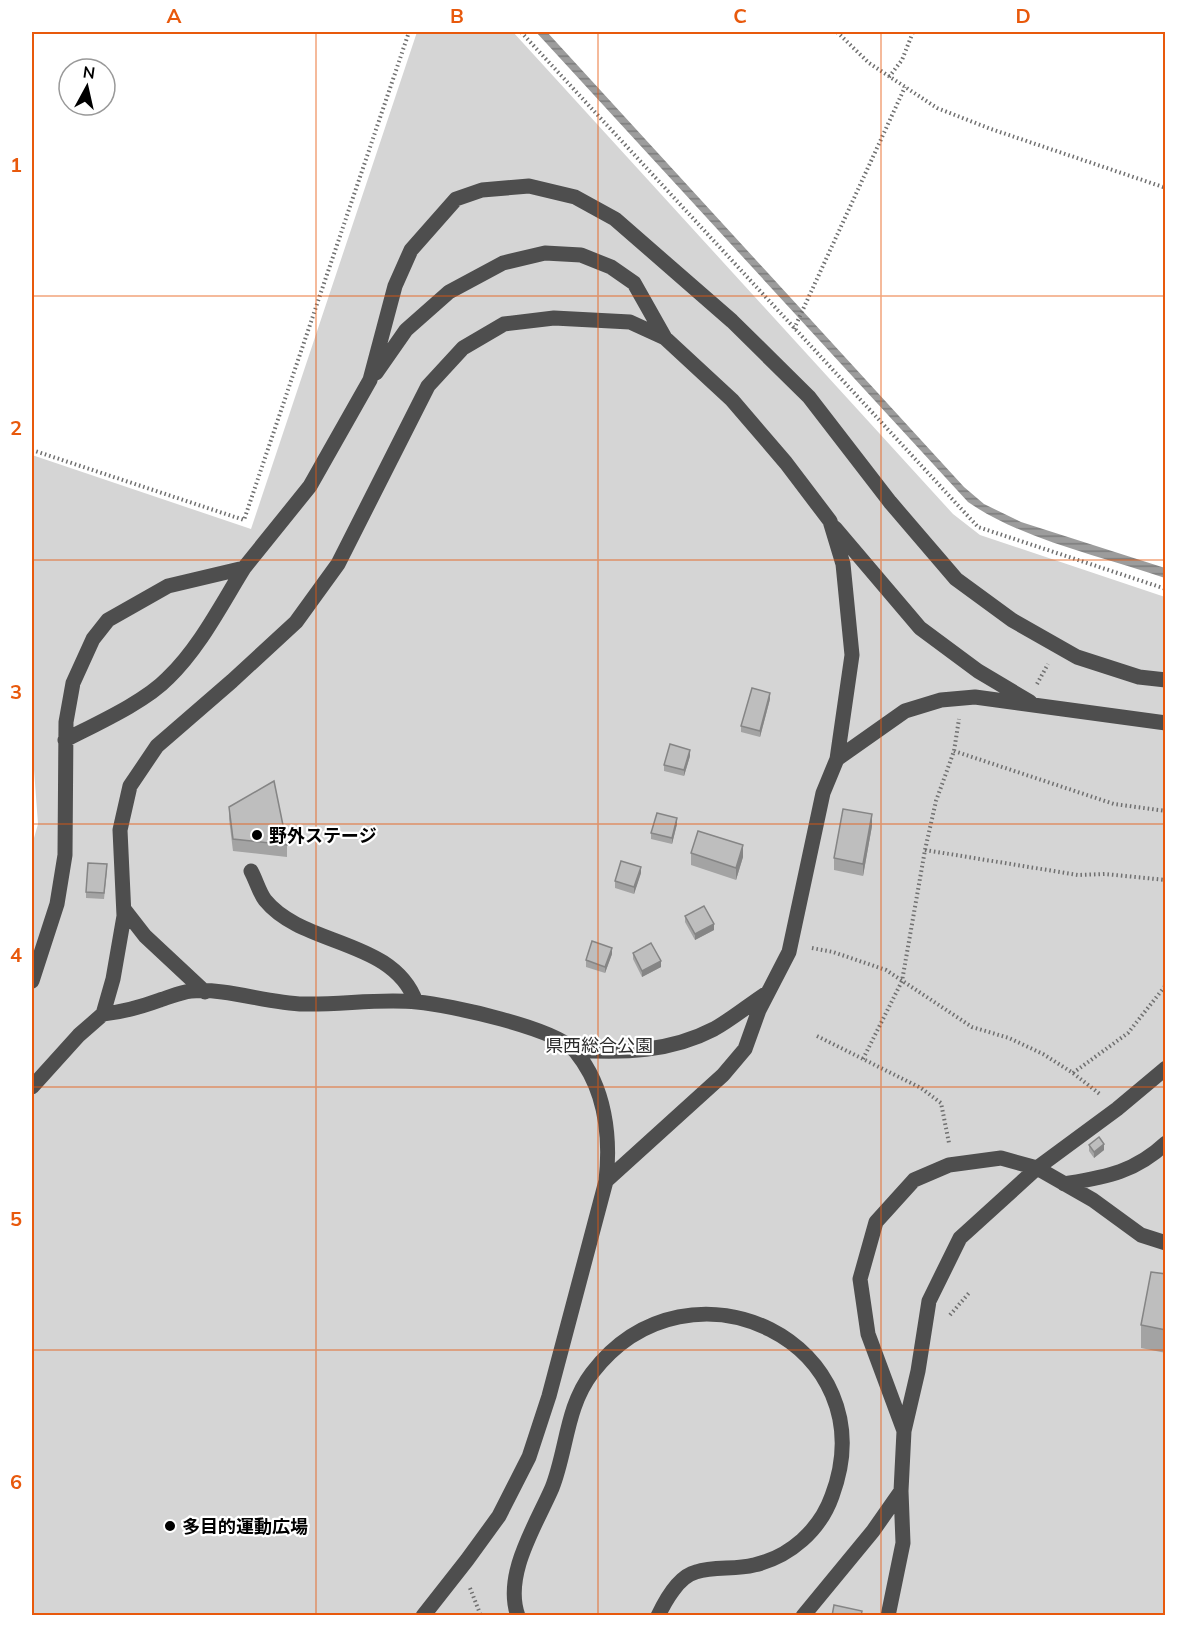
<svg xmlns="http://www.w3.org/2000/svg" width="1197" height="1647" font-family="Mulish,'Noto Sans JP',sans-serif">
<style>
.park{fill:#d5d5d5}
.water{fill:url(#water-rules)}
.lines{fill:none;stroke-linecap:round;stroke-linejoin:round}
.path{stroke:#707070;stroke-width:4;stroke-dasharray:1.5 3;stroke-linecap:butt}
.minor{stroke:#4e4e4e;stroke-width:15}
.wall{fill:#a3a3a3}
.shaded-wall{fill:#858585}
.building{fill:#bebebe;stroke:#858585;stroke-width:1.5}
.grid{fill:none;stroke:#e8590c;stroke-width:1.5;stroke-opacity:0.55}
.poi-dot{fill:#000;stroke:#fff;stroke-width:2}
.labels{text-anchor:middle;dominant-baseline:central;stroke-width:4.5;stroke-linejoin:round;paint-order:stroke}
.poi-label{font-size:18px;font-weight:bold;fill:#000;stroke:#fff;text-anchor:start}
.park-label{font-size:18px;fill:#2c2c2c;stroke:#fff}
.neatline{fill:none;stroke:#e8590c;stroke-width:2}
.grid-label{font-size:20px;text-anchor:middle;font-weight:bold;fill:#e8590c}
</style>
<defs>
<pattern id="water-rules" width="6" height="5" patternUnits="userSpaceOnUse" patternTransform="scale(1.5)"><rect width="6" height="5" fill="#9c9c9c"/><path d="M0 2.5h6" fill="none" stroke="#7d7d7d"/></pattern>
</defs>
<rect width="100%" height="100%" fill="#fff"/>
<path class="park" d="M417 32H513L953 514 980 535 1165 597V1615L32 1616V845L38 824 32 742V455L251 529Z"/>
<path class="water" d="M536 32H547L964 487 984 504 1021 522 1165 568V578C1103 557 1021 539 968 502Z"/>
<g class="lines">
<path class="path" d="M521 32 978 527 1166 589
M837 32 869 63 937 108 991 129 1166 188
M889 77 902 60 913 32
M794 329 905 87
M32 450 244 520 409 32
M1037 684 1048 664
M954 751 1114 804 1166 811
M925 850 1078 875 1105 874 1166 880
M812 948 833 952 886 970 972 1027 1009 1038 1043 1054 1073 1073 1101 1095
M817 1036 921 1088 941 1103 949 1143
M863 1059 902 981 925 850 936 801 954 751 959 719
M1073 1073 1128 1033 1166 985
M950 1315 969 1293
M470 1588 481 1616"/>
<path class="minor" d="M376 373 406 330 449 292 503 263 545 253 581 255 611 267 634 283 665 338 732 400 786 463 830 521 843 564 852 655 837 759 823 793 789 952 759 1010 745 1049 723 1075 606 1181
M835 528 920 628 978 671 1030 702
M65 740C96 724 145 702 168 678 200 647 221 605 244 568
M837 759 905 711 941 700 975 697 1166 723
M251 871C256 880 259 892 265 900 303 947 393 938 416 1002
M124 909 145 936 205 992
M32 981 57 904 65 855 66 722 73 683 93 639 108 620 168 586 244 568 310 486 370 380 395 286 411 250 456 199 482 190 529 186 575 197 615 219 732 321 809 397 890 502 956 579 1012 620 1077 657 1139 677 1166 680
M103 1014C123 1012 141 1007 160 1000 170 997 181 992 191 991 228 988 266 1003 304 1004 341 1005 381 998 417 1002 449 1005 557 1028 576 1052 605 1088 611 1136 606 1181L549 1396 529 1457 499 1516 467 1560 423 1616
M575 1050C623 1053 670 1052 714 1029 732 1019 750 1004 767 993
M32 1087 79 1035 103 1014 113 979 124 916 120 830 130 786 157 746 232 681 296 622 338 564 428 386 463 348 504 324 554 318 630 322 665 338
M1064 1184C1105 1177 1134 1173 1166 1143
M904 1431 918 1371 929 1301 960 1238 1037 1168 1117 1109 1166 1068
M518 1616C503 1575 536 1525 552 1488 567 1450 566 1407 592 1373 690 1245 889 1344 832 1496 820 1530 790 1557 754 1565 735 1570 714 1566 696 1572 679 1576 665 1601 658 1616
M803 1616 873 1531 901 1491 904 1431 868 1334 860 1279 876 1222 914 1180 949 1165 1001 1158 1037 1168 1093 1200 1141 1235 1166 1243
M888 1616 903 1543 901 1491"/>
</g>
<path class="wall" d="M770 699 760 737 741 732V726Z
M690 756 684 776 664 771V765Z
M229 807 287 845V857L233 851 229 819Z
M677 824 672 844 651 839V833Z
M872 826 863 876 834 870V858Z
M691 853 743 857 736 880 691 865Z
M107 870 104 899 86 898V892Z
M641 873 634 894 615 888V881Z
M685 916 714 930 695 940 685 922Z
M633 953 661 967 642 977 633 959Z
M612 954 605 973 586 967V960Z
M1089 1145 1104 1150 1094 1158 1089 1151Z
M1166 1274V1353L1141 1348V1325Z"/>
<path class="shaded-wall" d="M770 693V699L760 737V731Z
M690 750V756L684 776V770Z
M872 814V826L863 876V864Z
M677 818V824L672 844V838Z
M743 845V857L736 880V868Z
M641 867V873L634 894V887Z
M714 924V930L695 940V934Z
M612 948V954L605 973V967Z
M661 961V967L642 977V971Z
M1104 1144V1150L1094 1158V1152Z"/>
<path class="building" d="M752 688 770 693 760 731 741 726Z
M670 744 690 750 684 770 664 765Z
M274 781 287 845 233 839 229 807Z
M843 809 872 814 863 864 834 858Z
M657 813 677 818 672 838 651 833Z
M698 831 743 845 736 868 691 853Z
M621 861 641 867 634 887 615 881Z
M88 863 107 864 104 893 86 892Z
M704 906 714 924 695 934 685 916Z
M592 941 612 948 605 967 586 960Z
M651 943 661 961 642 971 633 953Z
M1099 1137 1104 1144 1094 1152 1089 1145Z
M1151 1272 1166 1274V1330L1141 1325Z
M834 1605 862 1611 861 1616H832Z"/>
<path class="grid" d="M316 32V1616M598 32V1616M881 32V1616M32 296H1166M32 560H1166M32 824H1166M32 1087H1166M32 1350H1166"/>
<g class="poi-dot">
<circle cx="257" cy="835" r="6"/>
<circle cx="170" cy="1526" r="6"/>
</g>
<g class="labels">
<g class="poi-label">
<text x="269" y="835">野外ステージ</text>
<text x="182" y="1526">多目的運動広場</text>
</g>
<g class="park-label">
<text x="599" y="1045">県西総合公園</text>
</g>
</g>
<rect width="1197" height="1647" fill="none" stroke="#ffffff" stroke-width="66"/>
<g transform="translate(87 87) rotate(8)"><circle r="28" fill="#ffffff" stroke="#999999" stroke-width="1.5"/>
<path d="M0-4.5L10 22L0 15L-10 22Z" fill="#000000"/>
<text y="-9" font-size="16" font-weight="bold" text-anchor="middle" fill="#000000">N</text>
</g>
<rect x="33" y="33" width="1131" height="1581" class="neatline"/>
<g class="grid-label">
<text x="174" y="23">A</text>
<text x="457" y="23">B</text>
<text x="740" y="23">C</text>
<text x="1023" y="23">D</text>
<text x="16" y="172">1</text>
<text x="16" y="435">2</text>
<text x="16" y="699">3</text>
<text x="16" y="962">4</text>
<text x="16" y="1226">5</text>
<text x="16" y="1489">6</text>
</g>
</svg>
